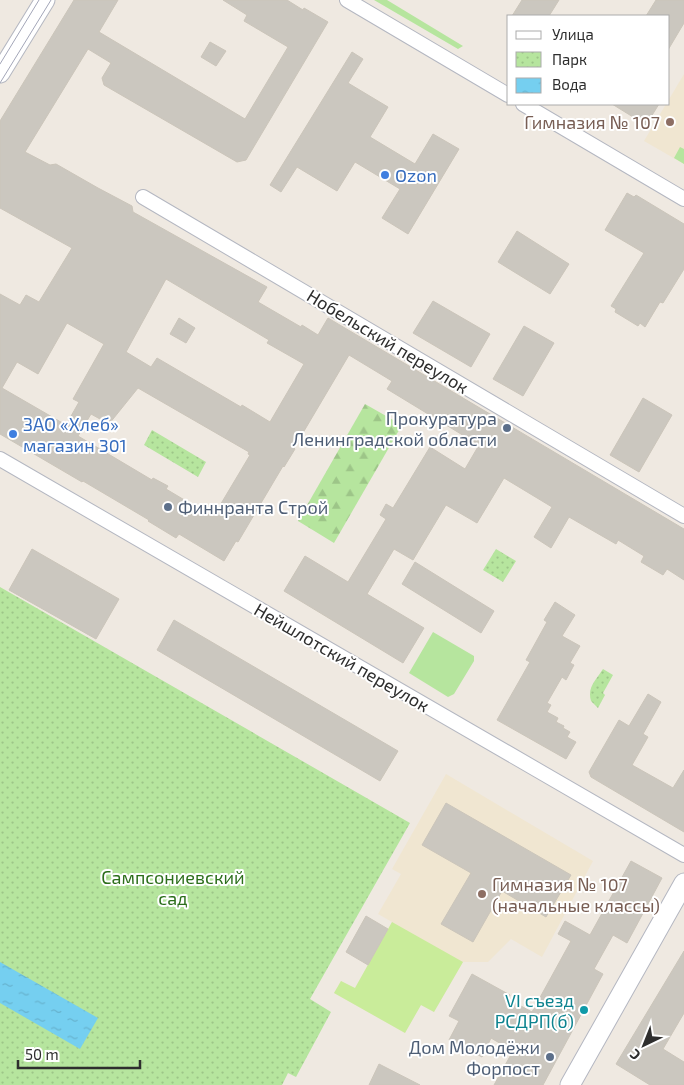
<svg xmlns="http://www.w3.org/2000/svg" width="684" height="1085" font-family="'Exo 2',sans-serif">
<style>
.education{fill:#f0e6d1}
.grass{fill:#b6e59e}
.forest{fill:url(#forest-firs)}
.park{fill:url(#park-dots)}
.pitch{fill:#c9ec9a}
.water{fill:url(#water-ripples)}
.building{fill:#cbc7bf;stroke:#cbc5ba;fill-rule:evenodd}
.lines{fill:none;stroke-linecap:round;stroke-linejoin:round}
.minor-casing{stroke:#b4b7c1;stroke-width:16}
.secondary-casing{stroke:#b4b7c1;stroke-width:21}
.minor{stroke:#fff;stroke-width:14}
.secondary{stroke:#fff;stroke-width:19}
.tram{stroke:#a3a6b8;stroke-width:1}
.education-dot{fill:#8d6e63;stroke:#fff;stroke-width:2}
.shop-dot{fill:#3f7fe0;stroke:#fff;stroke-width:2}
.service-dot{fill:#5c6f8a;stroke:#fff;stroke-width:2}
.culture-dot{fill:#0f9aa8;stroke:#fff;stroke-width:2}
.labels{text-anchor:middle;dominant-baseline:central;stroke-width:4;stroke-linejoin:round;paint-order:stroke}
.education-label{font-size:18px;fill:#785e54;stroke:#fff;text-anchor:end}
.shop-label{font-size:18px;fill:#366cbe;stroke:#fff;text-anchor:start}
.street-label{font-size:18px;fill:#2e2e2e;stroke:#fff}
.service-label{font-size:18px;fill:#4e5e75;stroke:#fff;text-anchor:end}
.park-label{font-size:18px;fill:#2c6e1b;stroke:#fff}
.culture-label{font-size:18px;fill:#0d838f;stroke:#fff;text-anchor:end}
</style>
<defs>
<pattern id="forest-firs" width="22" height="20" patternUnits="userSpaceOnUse" patternTransform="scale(1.25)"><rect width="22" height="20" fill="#b6e59e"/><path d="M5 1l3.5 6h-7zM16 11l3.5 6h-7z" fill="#9dc588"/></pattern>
<pattern id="park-dots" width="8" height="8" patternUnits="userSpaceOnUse" patternTransform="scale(1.25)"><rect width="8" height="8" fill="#b6e59e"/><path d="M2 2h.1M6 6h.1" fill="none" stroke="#9dc588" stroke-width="1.8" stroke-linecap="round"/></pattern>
<pattern id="water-ripples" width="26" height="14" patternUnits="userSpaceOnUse" patternTransform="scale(1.25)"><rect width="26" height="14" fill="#75cff0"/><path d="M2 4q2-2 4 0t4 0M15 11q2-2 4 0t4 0" fill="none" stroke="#66b2ce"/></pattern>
</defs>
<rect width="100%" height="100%" fill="#efe9e1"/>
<path class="education" d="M684 74V164L644 141 666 104H668V101Z
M446 774 593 861 542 957 511 939 488 962H463L434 1012 421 1005 405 1033 334 993 341 981 355 988 392 922 378 914 401 874 392 869Z"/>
<path class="grass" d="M374 0H387L463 46 458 49Z
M680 147 684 149V164L674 158Z
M433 632 474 656V661L454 694 448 697 409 673Z"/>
<path class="forest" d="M365 404 402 425 334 543 298 521Z"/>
<path class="park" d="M152 430 206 462 198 477 144 445Z
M496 549 516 561 503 582 483 570Z
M0 587 410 823 310 999 331 1012 296 1077 288 1073 282 1085H0Z
M603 669 613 675 603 693 605 695 598 708 591 701C587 687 596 680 603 669Z"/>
<path class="pitch" d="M392 922 463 962 434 1012 421 1005 405 1033 334 993 341 981 355 988Z"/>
<path class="water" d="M0 962 98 1018 80 1049 0 1003Z"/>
<path class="building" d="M74 0H118L99 32 245 119 288 47 244 21 247 15 223 0H287L303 10 304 8 328 22 246 160 237 162 104 85 102 78 111 63 88 49 25 152 50 165 56 164 98 188 132 206 133 212 267 287 258 302 301 327 302 325 318 335 328 318 684 529V580L667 569 663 575 641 562 644 556 618 540 616 544 569 517 551 548 534 537 552 507 504 478 477 523 446 505 413 560 394 549 367 594 424 628 403 663 284 591 305 556 348 582 386 519 380 515 386 504 393 508 430 447 465 469 479 445 387 389 392 381 349 355 294 448 295 449 284 467 283 466 238 542 236 541 224 561 179 534 176 538 148 521 149 520 83 481 82 482 0 434V294L20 305 26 295 39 302 72 248 0 208V121ZM166 279 269 340 267 343 304 364 270 422 242 405 241 407 157 358 151 367 126 352ZM67 323 104 344 73 399 79 402 66 425 2 388 17 362 38 374ZM138 388 249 452 248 454 250 455 213 517 166 489 168 486 153 478 152 480 78 436 91 414 109 424Z
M522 0H559L549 16H512Z
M656 0H684V23L668 50V16H646Z
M210 42 226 51 216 66 201 57Z
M352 52 363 59 348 83 388 107 370 137 415 164 433 134 459 149 408 234 382 218 400 189 355 162 337 191 297 167 281 192 270 185Z
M612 104H659L646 125Z
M627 193 634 197 636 195 684 224V269L663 303 660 302 645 327 640 323 638 326 615 312 616 309 611 306 644 253 605 230Z
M517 231 569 264 550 294 498 262Z
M433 301 490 334 471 367 413 333Z
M179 318 195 328 186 343 170 334Z
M524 326 554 343 523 396 493 379Z
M643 398 672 415 639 472 610 455Z
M32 549 119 599 96 639 9 590Z
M415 562 494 611 481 633 402 584Z
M555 602 575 615 562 636 580 646 570 663 574 665 566 680 562 677 547 703 551 705 547 712 558 718 556 722 564 726 563 728 570 732 567 737 576 742 566 759 497 720 530 662 526 660 547 622 544 620Z
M174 620 398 751 380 781 157 650Z
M648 694 661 702 643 734 648 737 632 765 673 788 684 770V832L591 777 589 772 619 720 629 726Z
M446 803 571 875 546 917 502 891 473 942 441 924 471 873 422 845Z
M631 861 662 878 627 943 613 935 594 969 603 974 543 1085H494L513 1051 491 1038 482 1057 449 1040 459 1021 449 1016 472 974 510 995 508 999 532 1012 571 941 558 934 565 921 590 935Z
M366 916 388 929 368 965 346 952Z
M684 951V1013L663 1049 684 1062V1085H650L616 1064Z
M379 1064 420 1085H369Z"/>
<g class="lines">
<g class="minor-casing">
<path id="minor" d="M347 0 508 95
M523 104 684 199
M143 197 684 516
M0 459 684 855"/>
</g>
<g class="secondary-casing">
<path id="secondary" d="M0 73 45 0
M570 1085 684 883"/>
</g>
<use href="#minor" class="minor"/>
<use href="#secondary" class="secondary"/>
<path class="tram" d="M0 64 39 0
M0 83 51 0"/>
</g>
<g class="education-dot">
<circle cx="670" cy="122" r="5"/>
<circle cx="482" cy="894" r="5"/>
</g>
<g class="shop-dot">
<circle cx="385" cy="175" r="5"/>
<circle cx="13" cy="434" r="5"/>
</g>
<g class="service-dot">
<circle cx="507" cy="428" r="5"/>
<circle cx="168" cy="507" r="5"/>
<circle cx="550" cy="1057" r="5"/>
</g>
<circle class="culture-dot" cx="584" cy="1010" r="5"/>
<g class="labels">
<g class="education-label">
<text x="660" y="122">Гимназия № 107</text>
<text x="492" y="884" text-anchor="start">Гимназия № 107<tspan x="492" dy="21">(начальные классы)</tspan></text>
</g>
<g class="shop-label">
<text x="395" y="175">Ozon</text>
<text x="23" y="424">ЗАО «Хлеб»<tspan x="23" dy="21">магазин 301</tspan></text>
</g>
<g class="street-label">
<text transform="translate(388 341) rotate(31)">Нобельский переулок</text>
<text transform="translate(342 657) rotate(30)">Нейшлотский переулок</text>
</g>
<g class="service-label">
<text x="497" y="418">Прокуратура<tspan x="497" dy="21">Ленинградской области</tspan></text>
<text x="178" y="507" text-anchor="start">Финнранта Строй</text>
<text x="540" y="1047">Дом Молодёжи<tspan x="540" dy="21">Форпост</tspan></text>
</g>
<g class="park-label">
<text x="173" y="877">Сампсониевский<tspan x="173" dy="21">сад</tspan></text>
</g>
<g class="culture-label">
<text x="574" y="1000">VI съезд<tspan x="574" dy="21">РСДРП(б)</tspan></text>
</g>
</g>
<rect x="507" y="15" width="162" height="90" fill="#ffffff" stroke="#ababab"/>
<rect x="516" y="31" width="25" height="8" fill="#ffffff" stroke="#ababab"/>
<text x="552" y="40" font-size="15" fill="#2e2e2e">Улица</text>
<rect x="516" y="52" width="25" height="15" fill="url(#park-dots)" stroke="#ababab"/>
<text x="552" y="65" font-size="15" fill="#2e2e2e">Парк</text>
<rect x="516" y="78" width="25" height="15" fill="url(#water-ripples)" stroke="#ababab"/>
<text x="552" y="90" font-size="15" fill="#2e2e2e">Вода</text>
<g transform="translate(644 1045) rotate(223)" stroke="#ffffff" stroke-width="4" paint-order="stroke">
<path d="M0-4L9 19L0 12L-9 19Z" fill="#2e2e2e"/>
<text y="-8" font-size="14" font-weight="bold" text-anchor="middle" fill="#2e2e2e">С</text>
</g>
<path d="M18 1060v8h122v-8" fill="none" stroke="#2e2e2e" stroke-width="2.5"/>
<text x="25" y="1060" font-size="15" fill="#2e2e2e" stroke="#ffffff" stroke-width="4" paint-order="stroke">50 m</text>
</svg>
